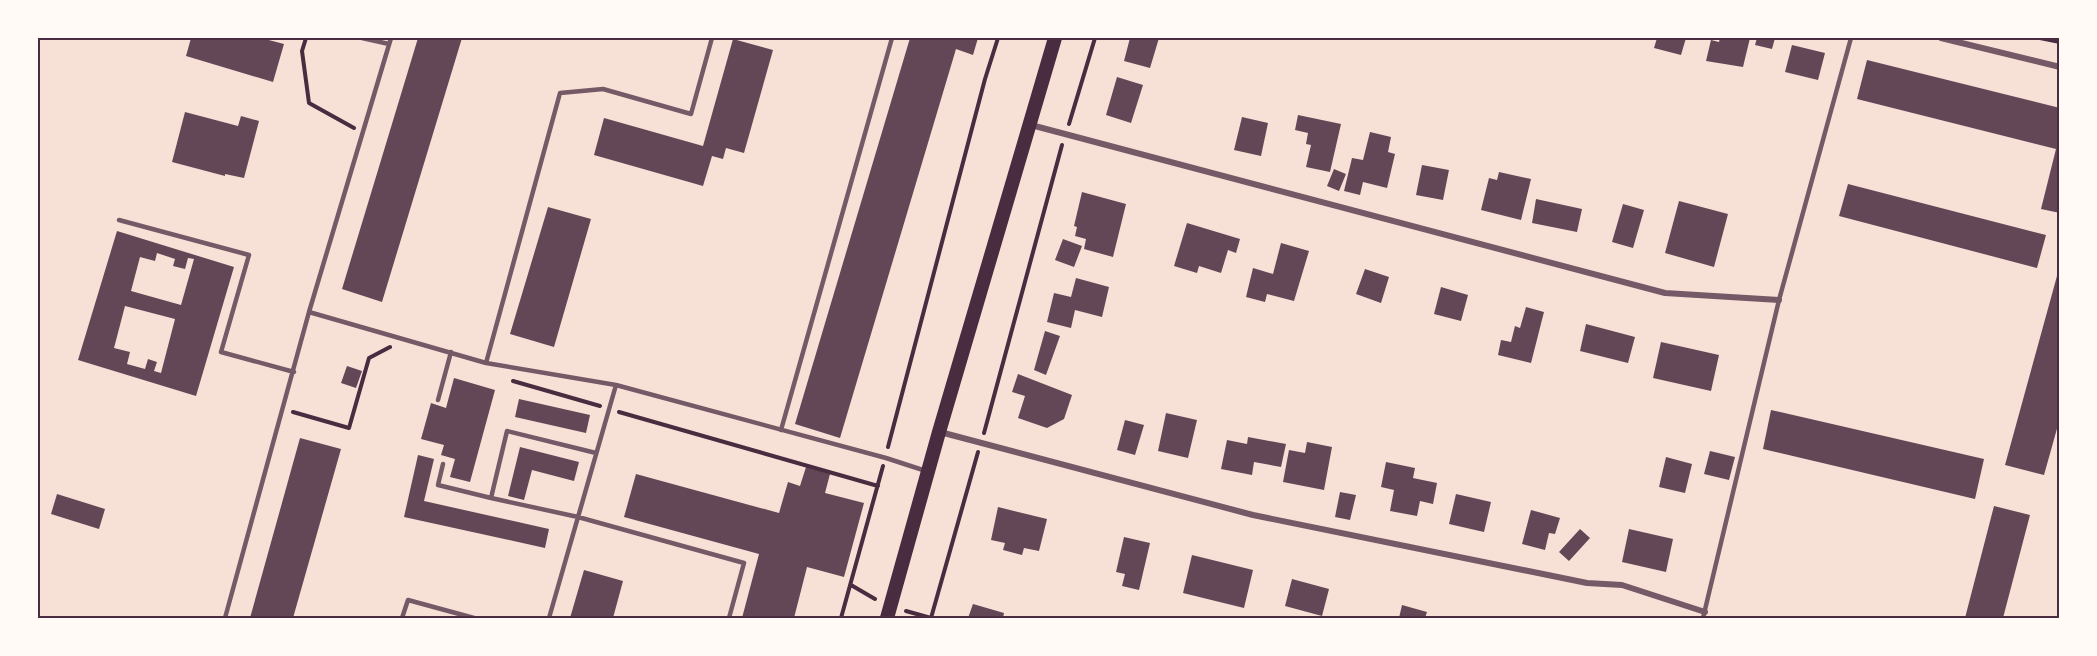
<svg xmlns="http://www.w3.org/2000/svg" width="2097" height="656" font-family="Barlow,sans-serif">
<style>
.building{fill:#644757;fill-rule:evenodd}
.lines{fill:none;stroke-linecap:round;stroke-linejoin:round}
.path{stroke:#4a2c40;stroke-width:4}
.service{stroke:#755966;stroke-width:4.5}
.minor{stroke:#755966;stroke-width:6}
.primary{stroke:#4a2c40;stroke-width:14}
.neatline{fill:none;stroke:#4a2c40;stroke-width:2}
</style>
<rect width="100%" height="100%" fill="#f7e1d7"/>
<path class="building" d="M191 38H261L284 44 273 82 186 56Z
M418 38H462L382 302 342 289Z
M910 38H978L973 55 956 49 840 438 795 424Z
M1130 38H1159L1150 68 1124 61Z
M1657 38H1686L1681 55 1654 48Z
M1720 38H1750L1743 67 1706 61 1711 40 1719 42Z
M1757 38H1775L1772 49 1755 45Z
M733 39 773 50 744 153 726 148 723 159 712 156 703 186 594 155 604 118 703 146Z
M1792 45 1825 53 1818 80 1785 72Z
M1867 60 2060 108V213L2041 209 2056 149 1857 99Z
M1117 77 1143 85 1131 123 1106 115Z
M185 112 238 126 241 116 259 121 244 178 225 174V176L172 162Z
M1298 115 1341 124 1330 172 1306 167 1311 145 1306 144 1308 133 1295 130Z
M1242 117 1268 123 1261 156 1234 150Z
M1370 132 1391 137 1388 152 1395 154 1387 188 1363 182 1360 195 1344 191 1352 158 1363 160Z
M1422 165 1449 170 1443 200 1416 195Z
M1334 169 1346 174 1339 191 1327 186Z
M1499 172 1531 179 1521 220 1481 210 1489 178 1497 180Z
M1848 184 2046 235 2037 268 1839 216Z
M1082 192 1126 204 1113 257 1084 249 1086 239 1075 236 1077 227 1074 226Z
M1536 199 1582 209 1577 232 1532 223Z
M1679 201 1728 214 1714 267 1665 253Z
M1623 204 1644 210 1633 248 1612 242Z
M548 207 591 219 554 347 510 334Z
M1187 223 1240 239 1236 253 1228 250 1221 273 1199 266 1197 273 1174 266Z
M117 231 234 267 196 396 78 360ZM157 253 175 259 173 266 185 269 188 258 194 259 181 305 131 291 140 257 155 261ZM125 306 175 319 161 373 154 371 157 362 148 359 145 369 127 364 130 352 114 348Z
M1063 239 1082 246 1074 267 1055 260Z
M1281 243 1309 251 1294 301 1267 294 1265 302 1246 297 1253 268 1273 274Z
M2060 265V418L2044 475 2005 465Z
M1365 269 1389 277 1381 303 1356 294Z
M1076 278 1109 287 1102 317 1075 310 1071 328 1047 322 1054 293 1071 297Z
M1441 287 1468 295 1461 321 1434 314Z
M1526 307 1544 312 1531 363 1498 355 1501 340 1511 342 1515 326 1520 328Z
M1586 324 1635 337 1628 363 1580 351Z
M1045 331 1060 336 1046 375 1034 370Z
M1661 342 1719 355 1711 391 1653 378Z
M347 366 362 371 356 388 341 383Z
M1018 374 1072 395 1064 419 1047 428 1018 418 1025 396 1012 392Z
M454 378 495 390 470 482 450 477 455 459 441 455 444 445 421 439 431 403 446 408Z
M519 399 590 415 586 433 515 417Z
M1771 410 1984 459 1975 499 1763 449Z
M1166 413 1197 420 1188 458 1158 451Z
M1125 420 1144 425 1135 455 1117 450Z
M1248 437 1286 444 1281 467 1254 462 1252 475 1221 469 1227 440 1247 444Z
M300 438 341 449 293 618H250Z
M1307 442 1332 447 1324 490 1283 482 1289 450 1305 453Z
M520 447 579 462 574 481 532 470 524 500 508 496Z
M1710 451 1735 457 1729 480 1704 474Z
M418 455 434 459 424 501 549 529 545 548 404 517Z
M1666 457 1692 464 1685 493 1659 487Z
M1386 462 1415 468 1413 478 1437 483 1433 504 1420 501 1417 516 1390 511 1394 490 1381 487Z
M806 467 830 474 825 493 864 503 844 577 807 567 794 618H742L759 554 624 517 636 474 779 513 788 482 800 486Z
M1340 492 1356 495 1350 520 1335 517Z
M57 494 105 509 99 529 51 514Z
M1456 494 1491 502 1484 532 1449 524Z
M1994 506 2030 515 2003 618H1965Z
M998 507 1047 519 1039 551 1024 548 1022 555 1003 550 1005 543 991 540Z
M1531 510 1560 518 1555 534 1549 533 1545 550 1522 544Z
M1580 529 1590 538 1569 561 1559 552Z
M1629 529 1673 539 1666 572 1622 562Z
M1124 537 1150 543 1139 590 1122 586 1125 574 1116 572Z
M1192 555 1253 570 1244 608 1183 593Z
M584 570 623 581 613 618H570Z
M1292 579 1329 589 1322 616 1285 606Z
M973 604 1004 613 1003 618H968Z
M1402 605 1427 612 1425 618H1399Z"/>
<g class="lines">
<path class="path" d="M306 38 302 51 309 103 354 128
M2040 38 2060 42
M1069 124 1095 38
M513 381 600 406
M293 412 349 428 369 358 390 347
M619 412 878 486
M984 433 1062 145
M888 447 985 79 998 38
M851 585 875 599
M906 611 931 618
M841 618 883 466
M931 618 978 452"/>
<path class="service" d="M362 38 389 44
M119 220 249 255 221 352 294 372
M309 312 486 363 560 93 603 89 691 114 712 38
M486 363 616 385 886 458 926 471
M438 400 451 352
M781 430 892 38
M443 464 438 485 491 498 507 431 596 453
M491 498 578 517 744 563 729 618
M225 618 309 312 391 38
M402 618 408 600 474 618
M549 618 616 385
M1703 618 1779 300 1851 38"/>
<path class="minor" d="M1941 38 2060 67
M1031 125 1665 293 1779 300
M940 432 1253 515 1587 583 1622 585 1705 612"/>
<path class="primary" d="M887 618 939 432 1055 38"/>
</g>
<rect width="2097" height="656" fill="none" stroke="#fffaf5" stroke-width="78"/>
<rect x="39" y="39" width="2019" height="578" class="neatline"/>
</svg>
